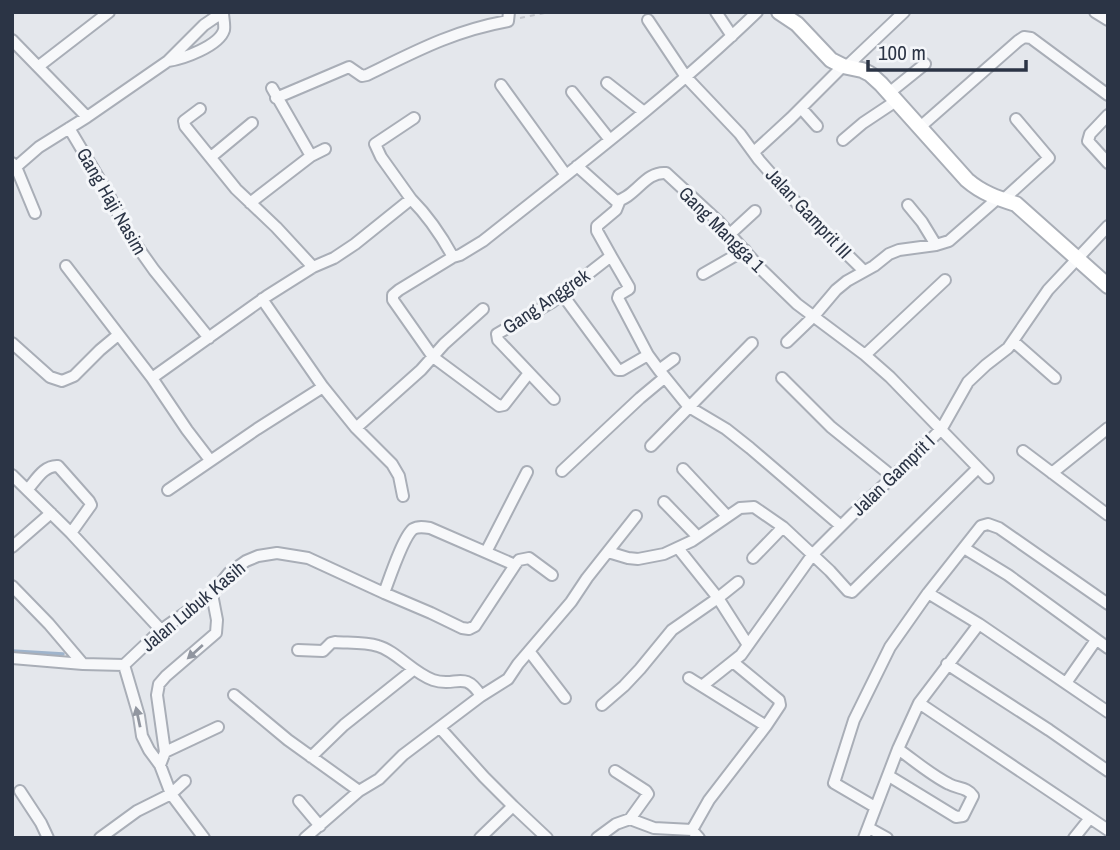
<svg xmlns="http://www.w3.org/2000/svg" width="1120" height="850" font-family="'Archivo Narrow',sans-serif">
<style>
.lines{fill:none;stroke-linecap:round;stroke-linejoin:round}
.stream{stroke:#9fb4cc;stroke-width:3.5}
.street-casing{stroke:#a9aeb7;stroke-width:14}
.secondary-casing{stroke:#a9aeb7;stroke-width:18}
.path{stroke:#c2c5cb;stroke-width:2;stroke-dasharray:5 5;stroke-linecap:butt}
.street{stroke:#f7f8fa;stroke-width:10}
.secondary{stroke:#fff;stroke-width:14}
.oneway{fill:#9196a0}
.labels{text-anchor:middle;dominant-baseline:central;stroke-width:6;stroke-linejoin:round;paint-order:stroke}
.street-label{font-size:19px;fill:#2b3445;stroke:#f4f6f9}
</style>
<rect width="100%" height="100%" fill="#e4e7ec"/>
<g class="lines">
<path class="stream" d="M12 651 63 654"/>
<g class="street-casing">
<path id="street" d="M716 12 732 36
M1095 12 1108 20
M648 20 686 77 740 134 759 160 809 217 864 271
M12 40 87 117
M168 61 204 25 223 12
M39 66 109 12
M846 67 904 12
M607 83 644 112
M501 85 566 175
M572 92 610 140
M889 93 925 64
M276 98 349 67 362 76 367 75C416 51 453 31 508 21L509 12
M801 108 817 126
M200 109 184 121 185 126 236 189 276 227 313 267
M1108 115 1090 134 1088 141 1108 163
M69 128 110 197 127 232 154 270 209 338
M919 128 1018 41 1024 37 1031 38 1108 95
M843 140 863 123 896 101
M754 152 791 118 843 66
M311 156 325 149
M211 157 252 123
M12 163 16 167 35 213
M577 166 616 201C635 198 645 171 666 173L719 222 761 269 797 304 865 355 890 377 988 478
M16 167 39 147 87 117 168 61C183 59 219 46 224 30 225 25 223 18 223 12
M411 199 381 157 375 144 414 118
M1003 200 1049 158 1016 119
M250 203 311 156 272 88
M908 205 922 222 936 245
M730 234 755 211
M611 256 629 287V289L619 295 618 298 648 355 659 370
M453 257 399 290 393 295V300L433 357 499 406 504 405 529 373
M66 266 152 378 267 296 313 267 334 258 355 244 411 199C428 216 441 235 453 257L460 255 483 241C576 167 671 95 757 12
M703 274 745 250
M562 294 618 370H622L648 355
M262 299 323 387 356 428 392 464 399 476 403 496
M1013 341 1055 378
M787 342 814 316 836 290 847 281 874 266 889 254 899 250 936 245 949 241 997 199
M12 343 50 377 62 381 74 376 100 350 118 335
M865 355 945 280
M674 359 659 370 689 407 726 429 750 448 841 526
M152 378 187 430 210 460
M782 378 831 427 893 477
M554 399 498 340 497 334 552 302 611 256 597 231V226L616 210 620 200
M356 428 421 370 444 344 483 309
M651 446 752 343
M1023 451 1108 515
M683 469 727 516
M562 471 640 398 664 378
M1052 473 1108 428
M12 475 71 533 161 630
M28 489C36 480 44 465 58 466L89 501 91 505 71 533
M168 490 257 429 323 387
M664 502 698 537
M12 547 51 513
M678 548 718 598 748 645
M964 548 1008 575 1108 648
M486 552 527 472
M608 552 628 558 638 559 664 554 692 541 740 508 754 507 783 527 830 571 848 591 852 592 978 468
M753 558 783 527
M515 565 519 560 529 558 552 575
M12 586 49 624 83 664
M979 624 1108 712
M298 650 323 651 331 643 335 642C349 643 365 642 378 646 396 651 413 673 433 680 456 688 464 669 481 696
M529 651 565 698
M12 658 83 664 124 665
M947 664 1049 730 1108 771
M124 665 161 630 212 594 229 573 246 561 258 556 277 553 308 558 384 593 431 613 462 628 469 629 475 626 515 565 430 528C424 527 418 526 413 529 403 537 389 580 384 593
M124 665 139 716 142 736 149 750 160 765 171 794 204 838
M689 678 766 726
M1066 683 1096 640
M702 686 741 655 813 554 854 513 917 454 942 428 968 382 986 365 1008 348 1048 290 1108 226
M234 695 288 740 359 791
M919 703 1108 830
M602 705 624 686 640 669 672 630 718 598 738 582
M440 728 484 777 513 806
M165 752 218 727
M311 757 344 725 413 670
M160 765 165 752 157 695 159 684 166 676 216 633 217 620 212 594
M615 771 646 791 648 794 630 819
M889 776 956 817 963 816 973 796C967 787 958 789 949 784 931 775 915 761 898 749
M20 791 41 823 48 838
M299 801 320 826
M875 807 834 783 854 720 890 647 928 593 981 526 988 524 999 528 1108 604
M869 828 887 838
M692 830 709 800 766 726 780 705 779 700 733 662
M100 838 137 811 171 794 185 781
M305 838 359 791 379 779 403 755 481 696 508 679 518 664 571 602 587 578 636 516
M480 838 513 806 547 838
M597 838 616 824 630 819 654 828 692 830 699 838
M864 838 898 749 919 703 979 624 928 593
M1074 838 1090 818"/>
</g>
<g class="secondary-casing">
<path id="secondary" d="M779 12 797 24 831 60 843 66 862 70 870 74 881 84 967 180C982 193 997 198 1016 204L1108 286"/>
</g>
<path class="path" d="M520 18 550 12"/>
<use href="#street" class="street"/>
<use href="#secondary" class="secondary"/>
</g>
<defs><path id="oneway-solid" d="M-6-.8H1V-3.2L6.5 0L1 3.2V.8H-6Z" transform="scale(1.75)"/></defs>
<g class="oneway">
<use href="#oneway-solid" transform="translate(195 652) rotate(138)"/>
<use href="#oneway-solid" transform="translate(138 717) rotate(-102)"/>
</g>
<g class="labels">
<g class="street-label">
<text transform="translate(112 201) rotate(60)">Gang Haji Nasim</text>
<text transform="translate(809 213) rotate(47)">Jalan Gamprit III</text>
<text transform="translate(722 229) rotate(45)">Gang Mangga 1</text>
<text transform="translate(546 301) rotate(-34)">Gang Anggrek</text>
<text transform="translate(893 475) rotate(-44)">Jalan Gamprit I</text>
<text transform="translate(193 606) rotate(-40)">Jalan Lubuk Kasih</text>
</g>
</g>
<rect width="1120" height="850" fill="none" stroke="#2b3445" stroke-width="28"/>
<path d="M868 60v10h158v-10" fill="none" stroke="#2b3445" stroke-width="3.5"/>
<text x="878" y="60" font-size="21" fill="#2b3445" stroke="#f4f6f9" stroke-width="5" paint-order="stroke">100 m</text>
</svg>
